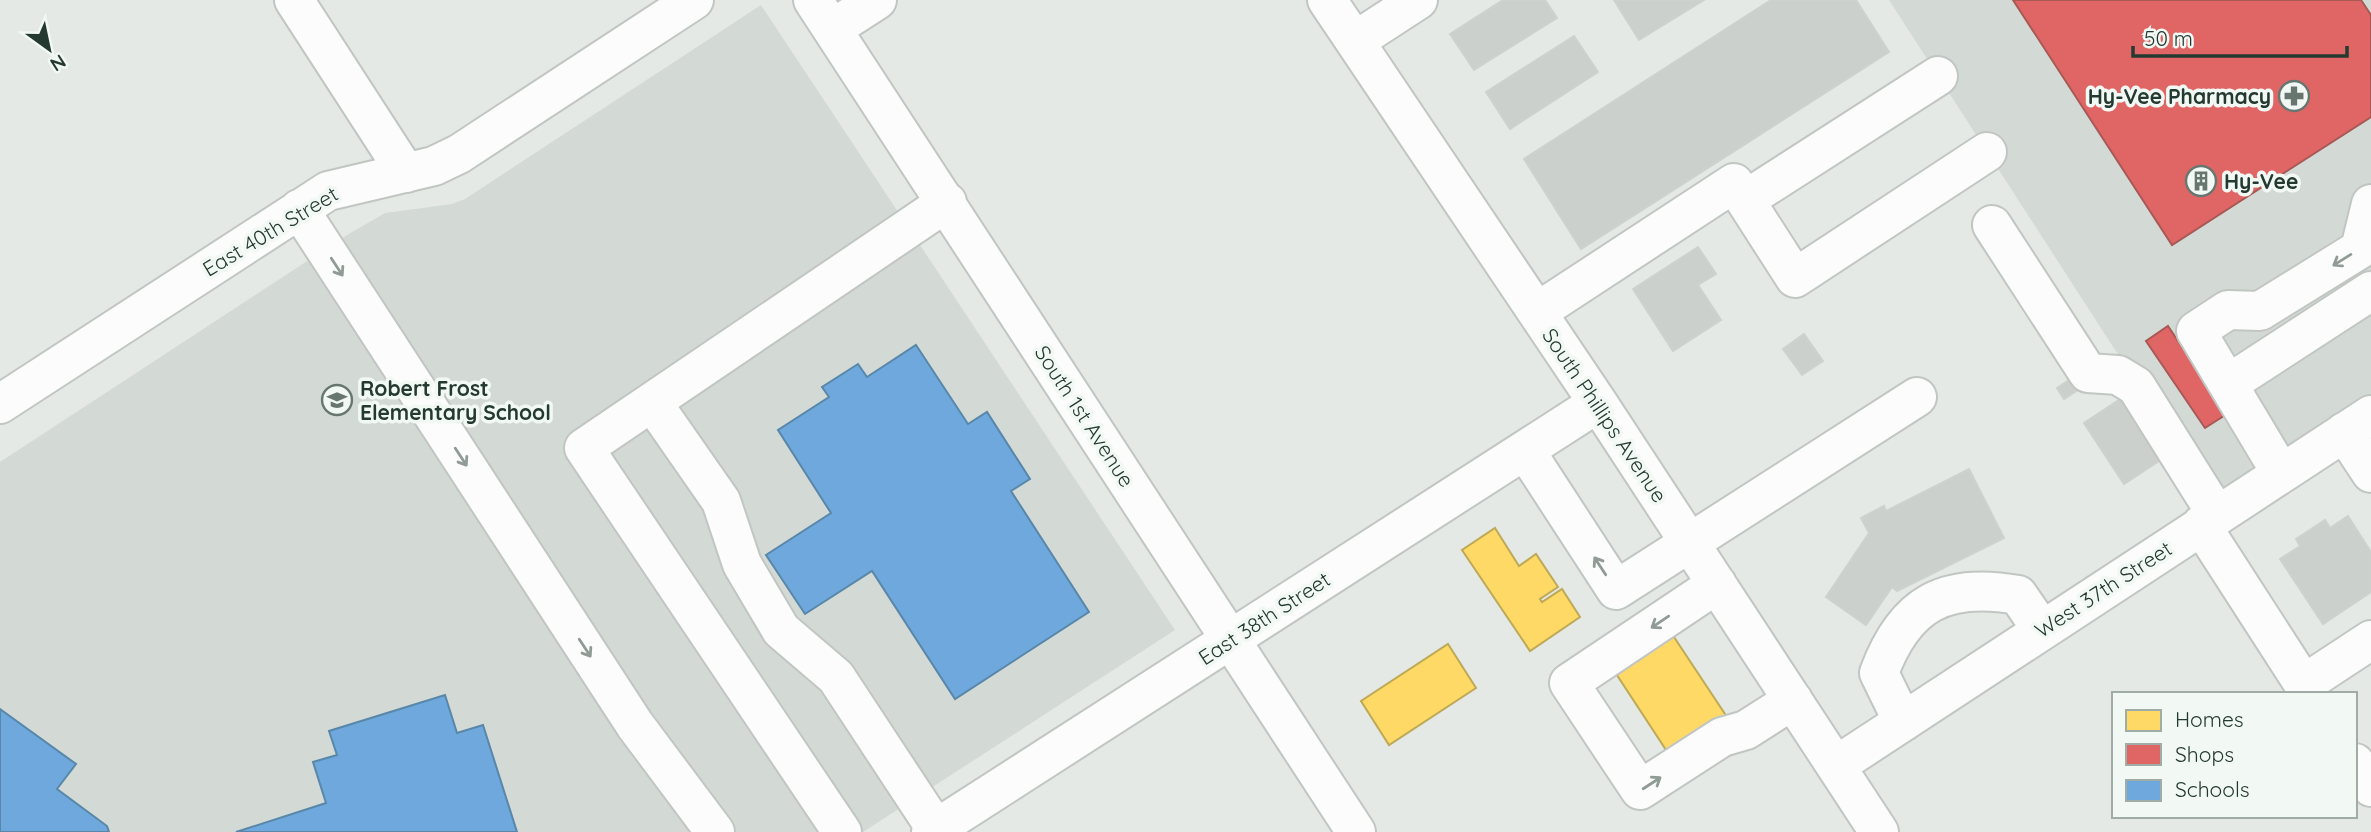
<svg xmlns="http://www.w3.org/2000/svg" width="2371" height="832" font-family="Quicksand,sans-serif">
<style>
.built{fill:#d3dad5}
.homes{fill:#ffd966;stroke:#bda956;stroke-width:2}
.shops{fill:#e06666;stroke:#a85956;stroke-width:2}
.schools{fill:#6fa8dc;stroke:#5887a9;stroke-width:2}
.building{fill:#cbd0cd;stroke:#cdd2cf;stroke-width:2}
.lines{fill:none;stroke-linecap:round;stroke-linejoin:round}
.minor-casing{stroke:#c1c6c3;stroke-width:42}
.minor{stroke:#fbfcfb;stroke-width:38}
.oneway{stroke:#909b96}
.labels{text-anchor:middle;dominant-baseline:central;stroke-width:7;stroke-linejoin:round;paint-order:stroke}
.poi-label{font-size:21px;font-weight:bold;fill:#243a31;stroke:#f2f8f4;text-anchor:start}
.street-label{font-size:21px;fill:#243a31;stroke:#f2f8f4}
</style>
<rect width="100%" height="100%" fill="#e4e9e6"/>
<path class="built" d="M1889 0H2371V397L2212 500Z
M761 5 1175 630 863 832H0V462L347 235 385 213 452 204 465 199Z"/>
<path class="homes" d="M1495 528 1519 566 1536 554 1558 587 1540 599 1542 602 1562 589 1580 617 1530 651 1462 550Z
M1668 628 1729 720 1672 759 1611 666Z
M1448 644 1476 688 1389 745 1361 701Z"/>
<path class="shops" d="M2013 0H2361L2371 15V117L2172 245Z
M2168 326 2227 414 2205 428 2146 341Z"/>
<path class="schools" d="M916 345 968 424 987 412 1030 479 1011 491 1089 612 955 699 872 571 805 614 766 555 831 513 778 430 829 397 822 387 858 364 867 377Z
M445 695 457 733 483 725 517 832H236L326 803 313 762 337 755 329 731Z
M0 709 76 764 57 789 107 826 109 832H0Z"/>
<path class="building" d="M1503 0H1545L1557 18 1474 70 1450 34Z
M1614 0H1704L1639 40Z
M1771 0H1856L1889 52 1581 249 1524 159Z
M1574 36 1598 72 1510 129 1486 92Z
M1698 247 1716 274 1698 285 1721 320 1673 351 1633 289Z
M1804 334 1823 361 1802 375 1783 349Z
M2074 377 2081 388 2064 399 2057 388Z
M2122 398 2162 459 2124 484 2084 423Z
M1969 469 2004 538 1897 591 1892 587 1866 625 1826 597 1869 533 1861 518 1884 506 1886 511Z
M2348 516 2371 552V592L2323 624 2280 559 2300 546 2296 539 2325 520 2330 528Z"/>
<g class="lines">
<g class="minor-casing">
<path id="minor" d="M294 0 406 173
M813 0 1356 832
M1327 0 1598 403 1879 832
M832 29 877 0
M1355 41 1418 0
M1745 200 1938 76
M299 209 635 725 715 832
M1992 225 2088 373 2118 375 2136 386 2217 515
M1537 312 1734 183 1795 278 1987 152
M2228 384 2371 291
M652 402 721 501 742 564 781 630 836 677 936 829
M0 404 328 191 434 166 459 154 694 0
M2344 432 2371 473
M1525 450 1616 590 1917 397
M2281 473 2196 331 2228 310 2260 311 2360 249 2371 204
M2201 525 2310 694
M1717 584 1569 683 1640 790 1722 737 1746 730 1793 700
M2304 684 2371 640
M1903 722 1879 673C1905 603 1945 582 2018 595L2042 630
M2355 763 2371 787
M1837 765 2371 415
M842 832 584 448 947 202
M931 832 1598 403"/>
</g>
<use href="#minor" class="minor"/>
</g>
<defs><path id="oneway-shaft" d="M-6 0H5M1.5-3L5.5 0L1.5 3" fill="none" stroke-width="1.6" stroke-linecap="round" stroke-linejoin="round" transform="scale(1.75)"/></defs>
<g class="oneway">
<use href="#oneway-shaft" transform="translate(2342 260) rotate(148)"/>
<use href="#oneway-shaft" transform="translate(337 267) rotate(57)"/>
<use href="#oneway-shaft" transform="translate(461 457) rotate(57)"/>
<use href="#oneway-shaft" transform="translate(1600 566) rotate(-123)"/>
<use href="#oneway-shaft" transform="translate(1660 622) rotate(146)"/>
<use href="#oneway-shaft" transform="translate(585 648) rotate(57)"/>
<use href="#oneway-shaft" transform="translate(1652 783) rotate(-33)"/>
</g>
<defs>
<g id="pharmacy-ring" transform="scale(1.575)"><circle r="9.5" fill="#f2f8f4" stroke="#677770" stroke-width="1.5"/><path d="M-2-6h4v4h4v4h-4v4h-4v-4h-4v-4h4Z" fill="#677770"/></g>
<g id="building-ring" transform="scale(1.575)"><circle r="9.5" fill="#f2f8f4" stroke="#677770" stroke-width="1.5"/><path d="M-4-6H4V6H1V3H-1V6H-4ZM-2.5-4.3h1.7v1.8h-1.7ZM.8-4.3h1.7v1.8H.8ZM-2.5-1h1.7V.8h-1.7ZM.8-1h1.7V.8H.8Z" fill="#677770"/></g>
<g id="school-ring" transform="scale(1.575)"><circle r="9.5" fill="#f2f8f4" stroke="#677770" stroke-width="1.5"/><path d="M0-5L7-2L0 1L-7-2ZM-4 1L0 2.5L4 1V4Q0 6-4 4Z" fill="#677770"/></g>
</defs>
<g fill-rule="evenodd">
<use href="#pharmacy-ring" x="2294" y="96"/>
<use href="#building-ring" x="2201" y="181"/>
<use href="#school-ring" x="337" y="400"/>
</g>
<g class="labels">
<g class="poi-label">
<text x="2271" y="96" text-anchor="end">Hy-Vee Pharmacy</text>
<text x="2224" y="181">Hy-Vee</text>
<text x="360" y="388">Robert Frost<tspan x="360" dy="24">Elementary School</tspan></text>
</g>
<g class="street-label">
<text transform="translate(270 231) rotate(-31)">East 40th Street</text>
<text transform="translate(1605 415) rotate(56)">South Phillips Avenue</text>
<text transform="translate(1085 416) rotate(57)">South 1st Avenue</text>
<text transform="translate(2103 589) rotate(-33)">West 37th Street</text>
<text transform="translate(1264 618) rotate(-33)">East 38th Street</text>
</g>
</g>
<rect x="2112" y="692" width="245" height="126" fill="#f2f8f4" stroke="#a0aca6" stroke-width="2"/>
<rect x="2126" y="710" width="35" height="21" fill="#ffd966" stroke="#a0aca6" stroke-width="2"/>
<text x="2175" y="727" font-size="21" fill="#243a31">Homes</text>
<rect x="2126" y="744" width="35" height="21" fill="#e06666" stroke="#a0aca6" stroke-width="2"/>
<text x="2175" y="762" font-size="21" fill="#243a31">Shops</text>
<rect x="2126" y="780" width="35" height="21" fill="#6fa8dc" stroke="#a0aca6" stroke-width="2"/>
<text x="2175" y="797" font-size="21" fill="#243a31">Schools</text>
<g transform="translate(49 49) rotate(147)" stroke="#f2f8f4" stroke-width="5" paint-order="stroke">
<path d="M0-5L12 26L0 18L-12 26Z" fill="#243a31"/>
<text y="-10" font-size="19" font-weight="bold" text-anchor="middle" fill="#243a31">N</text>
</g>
<path d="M2133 46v10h214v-10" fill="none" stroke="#243a31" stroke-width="3.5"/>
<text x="2144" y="46" font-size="21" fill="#243a31" stroke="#f2f8f4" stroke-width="5" paint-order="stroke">50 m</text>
</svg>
